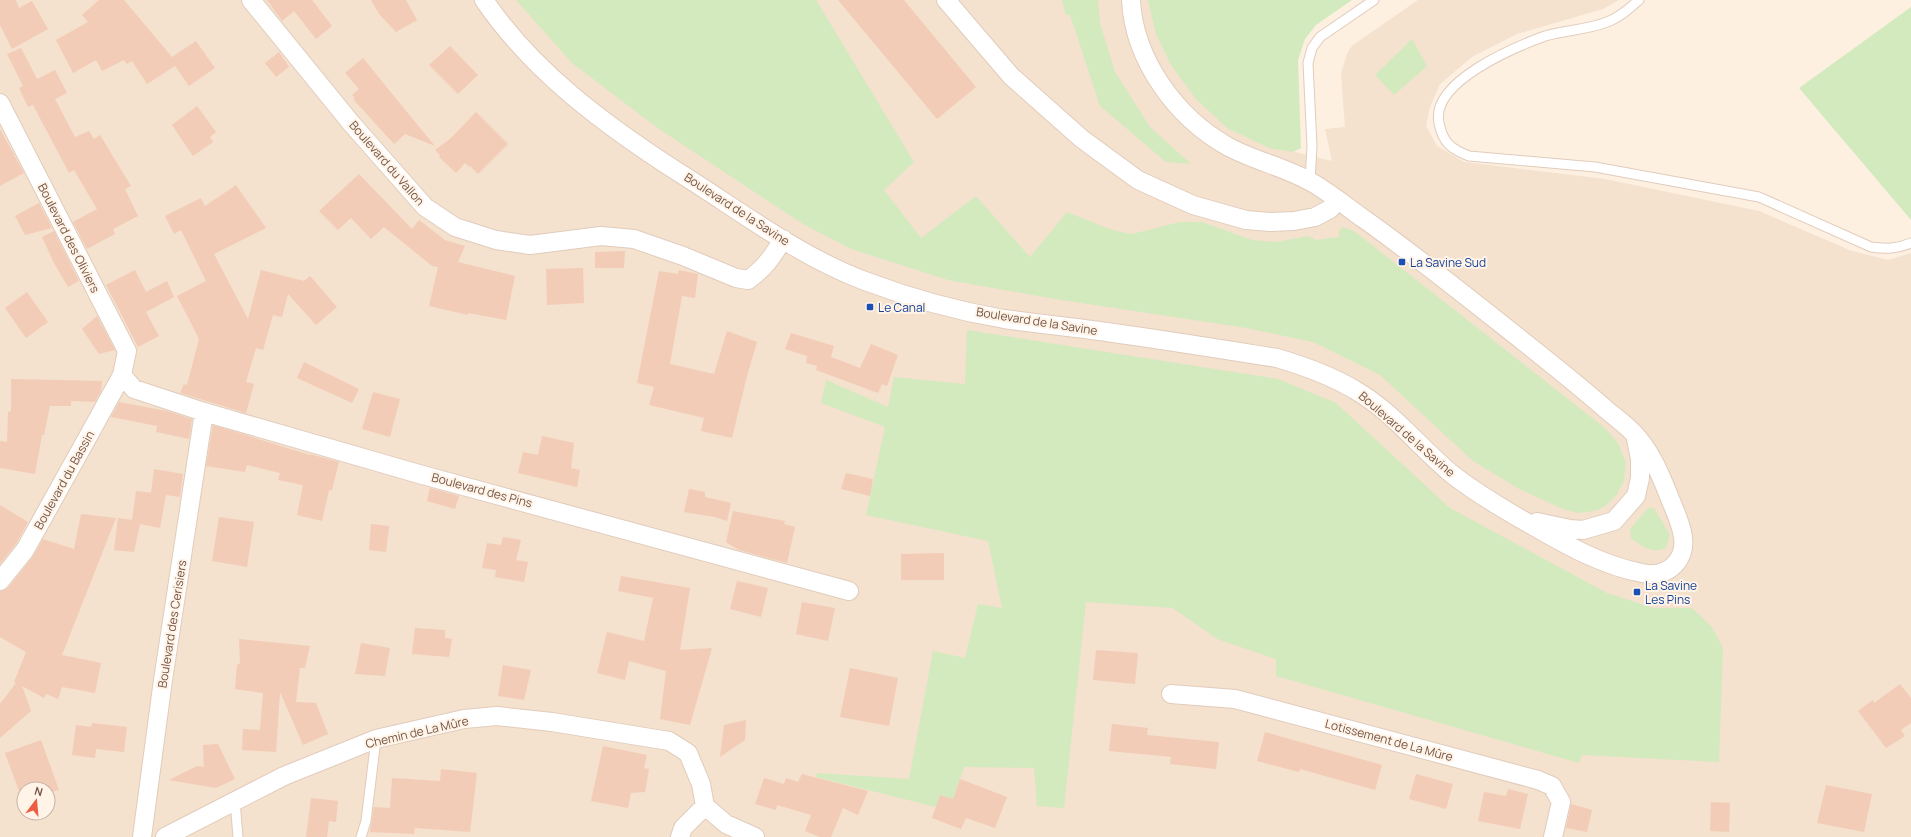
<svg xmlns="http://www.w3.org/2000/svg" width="1911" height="837" font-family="Manrope,sans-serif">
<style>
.residential{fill:#f4e1ce;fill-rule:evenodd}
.green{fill:#d3eabf}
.building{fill:#f3ccb7}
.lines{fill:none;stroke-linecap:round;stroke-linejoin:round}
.lane-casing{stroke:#e1ccbc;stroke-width:11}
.street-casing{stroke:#e1ccbc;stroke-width:20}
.lane{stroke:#fff;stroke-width:9}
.street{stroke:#fff;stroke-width:18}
.transit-dot{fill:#1a4fb4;stroke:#fff4e7;stroke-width:1.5}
.labels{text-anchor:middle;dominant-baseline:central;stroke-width:4;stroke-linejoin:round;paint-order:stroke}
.street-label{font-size:12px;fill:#745547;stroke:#fff4e7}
.transit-label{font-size:12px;fill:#164399;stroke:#fff4e7;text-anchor:start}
</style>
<rect width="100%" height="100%" fill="#fdf0e0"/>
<path class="residential" d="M0 0H1309L1271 146 1332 161 1325 129 1345 127 1341 73 1348 51 1353 45 1418 0H1619L1603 9 1517 34 1472 57 1440 84 1430 107 1426 126 1437 146 1464 162 1605 179 1759 211 1852 251 1888 260 1911 253V837H0ZM24 789H48V813H24Z"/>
<path class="green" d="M516 0H816L914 162 884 190 921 238 976 196 1030 257 1067 212 1112 230 1132 234 1180 222H1202L1252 240 1276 242 1308 236 1316 240 1339 237V231L1343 227 1354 231 1605 428 1618 443 1626 462 1624 481 1616 496 1604 507 1594 511 1578 513 1563 509 1519 489 1473 461 1380 375 1313 342 1246 328 1055 299 948 280 851 249 803 224 659 129 572 63Z
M1062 0H1098L1100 23 1115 72 1150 127 1191 164 1166 162 1100 106 1070 15H1066Z
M1148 0H1352L1316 25 1305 39 1298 60 1301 148 1293 152 1269 148 1227 128 1196 99 1171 65 1156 34Z
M1911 7V220L1799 88Z
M1412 39 1427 66 1394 95 1375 75Z
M967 330 1278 379 1336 403 1450 508 1607 593 1654 608H1692L1712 627 1723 648 1719 762 1582 755 1579 763 1276 676V659L1217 639 1173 608 1086 602 1064 808 1037 806 1034 768 964 767 953 799 940 795 936 807 816 777 817 773 909 779 933 651 965 658 978 604 1002 608 988 541 866 515 885 427 821 403 826 380 888 407 894 377 965 384Z
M1648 508H1654L1670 535 1666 548C1652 554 1642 547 1631 538L1630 529Z"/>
<path class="building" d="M0 0H16L19 8 32 1 48 29 12 49 0 25Z
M99 0H124L172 57 196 41 215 68 189 86 175 66 147 84 132 61 127 64 124 60 102 71 96 60 73 73 56 40 88 22 82 15Z
M267 0H312L332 26 316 39 294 11 282 21Z
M371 0H406L417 20 396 32 379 14Z
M838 0H904L976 87 937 119Z
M450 46 478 75 458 94 429 65Z
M21 48 37 79 55 70 67 93 55 99 75 137 89 131 94 139 100 135 131 186 125 189 138 216 113 229 115 234 87 249 73 222 97 209 74 170 69 173 33 105 28 107 19 88 23 86 7 54Z
M279 52 289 67 276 77 265 63Z
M363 58 411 117 435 146 405 134 394 144 353 99 355 98 352 95 359 89 345 73Z
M197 106 216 132 210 137 213 142 193 156 172 125Z
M476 112 508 144 478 174 470 166 469 167 465 163 456 173 439 157 440 155 435 150 451 138Z
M0 129 24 173 0 186Z
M359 174 412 229 419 220 445 240 465 246 458 262 515 276 506 320 468 313V315L429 306 438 267 432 266 384 227 371 239 351 218 338 230 319 211Z
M236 185 266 228 214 254 248 319 261 270 304 281 310 276 337 307 316 325 288 294 282 317 273 315 263 350 256 348 246 382 254 384 246 413 180 393 184 384 187 385 199 339 177 296 206 281 181 230 174 234 165 216 201 198 205 206Z
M39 203 52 228 25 235 15 216Z
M54 231 79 281 68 287 54 263 42 237Z
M625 251 624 268H595V252Z
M583 268 584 303 547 305 546 269Z
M135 270 146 292 167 281 174 297 146 312 159 336 138 347 106 285Z
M679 270 698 274 695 298 682 296 670 364 714 374 727 331 757 342 747 376 732 438 701 431 704 418 649 405 654 387 637 383 659 271 678 274Z
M27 292 48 322 26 338 5 308Z
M97 316 115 350 99 354 82 329Z
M791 333 834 346 831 357 860 368 871 344 898 355 887 386 882 384 878 393 816 370 817 366 806 363 807 356 785 349Z
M304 362 359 389 352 403 297 378Z
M11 379 102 381 101 391 95 402 71 401V406H50L44 435H42L35 474 0 468V441L7 442 8 412 11 411Z
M373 392 400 399 390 437 362 429Z
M119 402 167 411 192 419 189 439 156 432 157 426 111 417Z
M213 425 310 455V454L339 462 332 490H329L322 521 297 515 303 485 278 480 280 473 247 465 245 472 206 466Z
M542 436 574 443 571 468 580 470 577 487 518 473 523 452 538 455Z
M154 469 183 474 180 497 166 495 160 528 140 524 134 552 114 550 118 518 132 520 136 491 154 493H151Z
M846 473 873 479 870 496 841 489Z
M430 488 459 496 455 509 427 501Z
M689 489 705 492V497L731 503 727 521 715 517 684 512Z
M0 505 28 522 16 544 0 564Z
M733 511 785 521 784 524 795 527 787 563 739 550 726 542Z
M81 514 116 518 62 655 101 663 95 693 62 687 58 699 46 694 44 698 22 686 31 711 0 738V704L16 683 14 682 26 652 0 637V591L8 588 33 556 43 539 74 549Z
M219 517 254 522 247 567 212 561Z
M371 524 389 526 386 552 369 550Z
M503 537 521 540 516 560 528 562 524 582 495 577 496 570 482 568 487 543 501 545Z
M944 553V580H901V554Z
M621 576 690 588 680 650 712 648 690 725 660 719 666 671 629 661 625 680 597 673 607 632 644 641 653 598 618 591Z
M737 581 768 588 761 617 730 609Z
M802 602 835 608 828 641 796 634Z
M415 628 445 630V638L452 639 449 657 412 654Z
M239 639 310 646 305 668H300L296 702 316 703 328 734 303 745 280 692 276 752 242 750 243 729 260 730 263 693 235 689 237 665 240 663Z
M361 643 390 648 385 676 355 674Z
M1096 650 1138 653 1135 684 1093 680Z
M503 665 531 670 524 700 498 696Z
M850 668 898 678 889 726 840 717Z
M1900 684 1911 698V723L1901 730 1905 736 1886 748 1858 711 1873 700 1874 703Z
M746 720 745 740 720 757 724 725Z
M92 723 127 727 124 752 96 749 95 758 72 755 76 725 91 727Z
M1112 724 1148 728 1147 735 1219 742 1216 769 1170 764 1171 757 1109 751Z
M1265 732 1382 765 1375 790 1300 769 1299 772 1257 761Z
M41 740 59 790 48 793V789H24L23 802 5 753Z
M218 744 235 779 216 788 169 780 197 766 204 767 203 745Z
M603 746 647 755 644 768 649 769 645 792 631 793 628 808 591 801Z
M441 769 477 773 470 832 415 828 414 834 370 832 374 807 390 808 392 778 440 781Z
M802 774 868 791 858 815 843 808 831 837H820L805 831 811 815 777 805 776 810 755 804 764 778 784 784 786 778 798 782Z
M1416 774 1453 784 1446 809 1409 799Z
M960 779 1007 797 995 828 966 818 961 829 932 818 940 795 953 799Z
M1826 785 1872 794 1864 832 1817 823Z
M1508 789 1528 794 1520 829 1478 821 1484 792 1506 796Z
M311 798 338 801 336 822 329 821 327 837H306Z
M1711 802 1730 803 1729 832 1710 831Z
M1571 804 1592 810 1587 832 1566 828Z"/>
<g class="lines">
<g class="lane-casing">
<path id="lane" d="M1639 0C1630 8 1619 18 1607 22 1587 30 1565 30 1545 36 1515 47 1430 82 1439 123 1443 143 1451 149 1469 156L1595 167 1759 197 1871 247C1886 249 1897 249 1911 243
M1310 181 1312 146 1308 63 1312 48 1320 37 1374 0
M235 801 238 837
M361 837 366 821 376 739"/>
</g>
<g class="street-casing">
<path id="street" d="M251 0 351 123 425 207 455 227 496 240 530 245 601 236 634 239 683 256 736 278 748 280C764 269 773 256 783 239
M484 0C533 72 605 125 678 172 739 210 798 256 865 281 910 298 957 311 1004 319 1038 324 1073 327 1107 332 1164 340 1220 349 1277 358 1304 366 1330 375 1355 390 1392 411 1420 448 1453 475 1479 495 1506 511 1535 527 1568 546 1604 566 1642 573 1668 579 1689 559 1682 532 1680 522 1675 511 1671 501 1662 479 1654 457 1638 438 1630 428 1619 420 1609 412 1582 388 1553 365 1524 342 1471 300 1419 258 1364 219 1347 207 1329 192 1311 182 1285 167 1254 161 1227 146 1176 117 1134 60 1131 0
M946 0 1011 76 1082 139 1138 180 1193 205 1246 220 1270 222 1294 221 1315 217 1330 209 1338 200
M0 103 127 351 122 375 90 433 25 550 0 581
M122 375 134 389 204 412 419 474 849 591
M1537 522 1570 529 1583 530 1614 521 1636 496 1640 478V459L1636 439
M1171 694 1235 699 1538 780 1552 786 1561 802 1553 837
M142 837 163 680 204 412
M165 837 284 776 376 739 464 719 497 716 552 722 669 741 688 753 701 784 705 806 726 824 755 837
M680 837 683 828 705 806"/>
</g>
<use href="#lane" class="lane"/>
<use href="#street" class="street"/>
</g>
<g class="transit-dot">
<rect x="1398" y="258" width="8" height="8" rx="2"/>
<rect x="866" y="303" width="8" height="8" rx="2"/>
<rect x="1633" y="588" width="8" height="8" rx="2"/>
</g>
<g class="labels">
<g class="street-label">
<text transform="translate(387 163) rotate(49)">Boulevard du Vallon</text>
<text transform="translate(737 209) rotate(33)">Boulevard de la Savine</text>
<text transform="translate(69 238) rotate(63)">Boulevard des Oliviers</text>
<text transform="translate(1037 321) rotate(9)">Boulevard de la Savine</text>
<text transform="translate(1407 434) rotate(41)">Boulevard de la Savine</text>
<text transform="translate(64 480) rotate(-61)">Boulevard du Bassin</text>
<text transform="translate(482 490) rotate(15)">Boulevard des Pins</text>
<text transform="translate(172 624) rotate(-81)">Boulevard des Cerisiers</text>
<text transform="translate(417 732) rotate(-13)">Chemin de La Mûre</text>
<text transform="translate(1389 740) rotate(15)">Lotissement de La Mûre</text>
</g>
<g class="transit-label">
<text x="1410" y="262">La Savine Sud</text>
<text x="878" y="307">Le Canal</text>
<text x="1645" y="585">La Savine<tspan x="1645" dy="14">Les Pins</tspan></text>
</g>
</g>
<g transform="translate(36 801) rotate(16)"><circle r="19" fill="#fff4e7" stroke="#c7b4a7"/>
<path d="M0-3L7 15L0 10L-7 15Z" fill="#eb5e41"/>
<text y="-6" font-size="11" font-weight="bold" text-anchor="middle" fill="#745547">N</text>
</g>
</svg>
